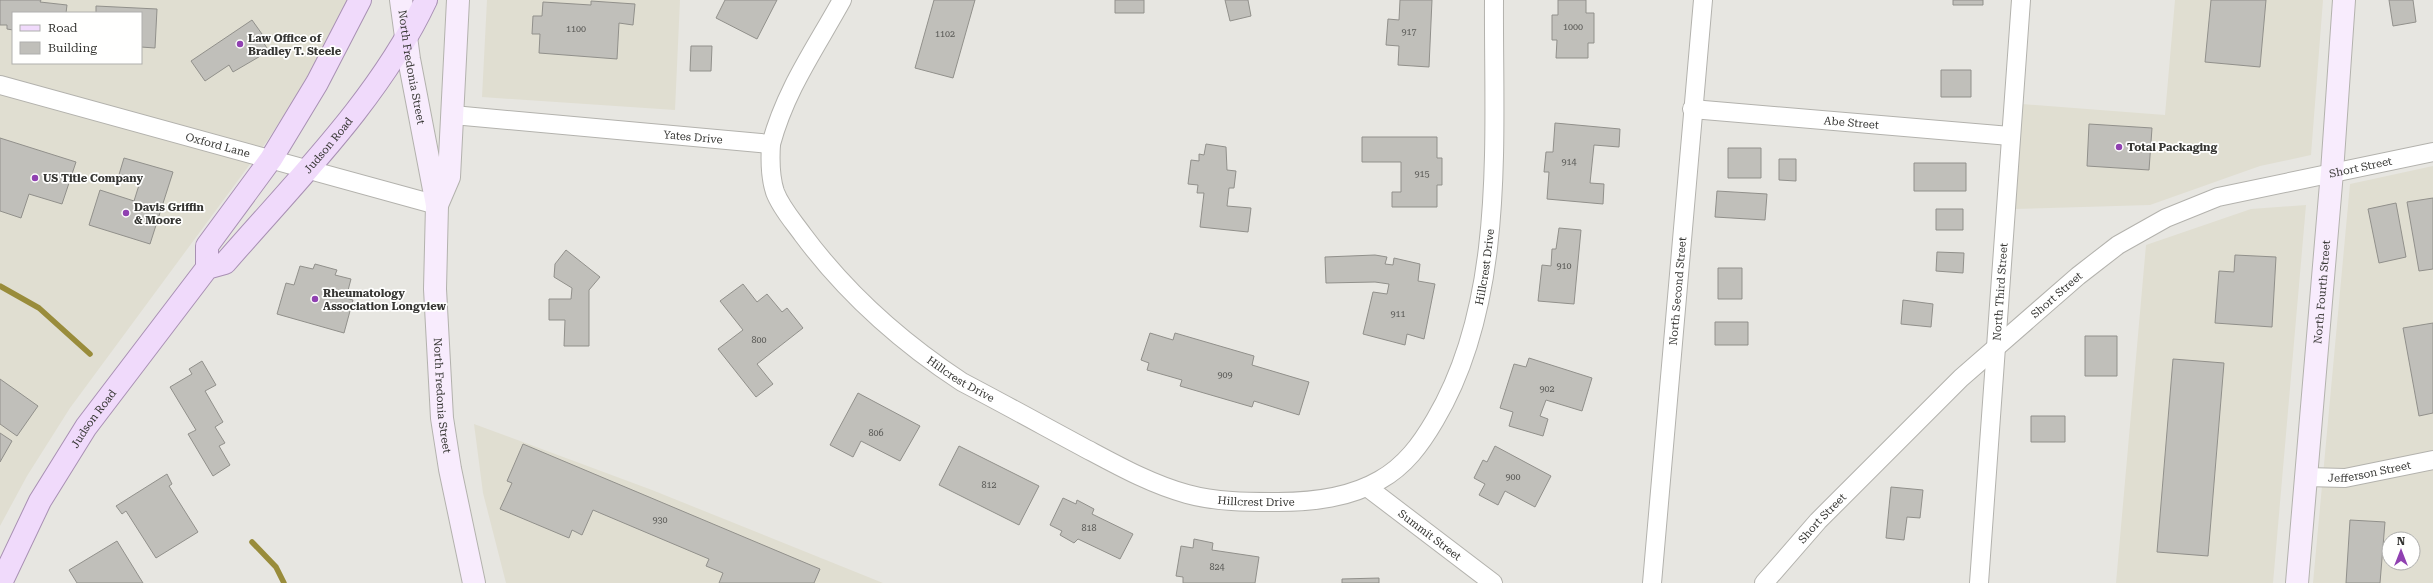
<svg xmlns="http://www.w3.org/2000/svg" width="2433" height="583" font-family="'Roboto Serif',serif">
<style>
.built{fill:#e0ded1;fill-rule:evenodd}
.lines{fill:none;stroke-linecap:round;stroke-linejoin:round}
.stream{stroke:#998c3b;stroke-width:5.5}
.building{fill:#c0bfba;stroke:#91908b}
.street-casing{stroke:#b3b2ad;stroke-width:20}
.secondary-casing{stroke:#b3b2ad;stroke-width:24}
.primary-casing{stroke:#a890b3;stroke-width:24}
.street{stroke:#fff;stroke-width:18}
.secondary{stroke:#f8ecfd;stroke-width:22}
.primary{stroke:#f0dafb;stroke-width:22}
.poi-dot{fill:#9041b1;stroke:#fffffe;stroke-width:1.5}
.labels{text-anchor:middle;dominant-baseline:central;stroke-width:3.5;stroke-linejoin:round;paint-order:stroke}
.number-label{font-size:9px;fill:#585855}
.poi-label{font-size:11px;font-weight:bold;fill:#363633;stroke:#fffffe;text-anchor:start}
.street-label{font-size:11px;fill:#363633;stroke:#fffffe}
</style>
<rect width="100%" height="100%" fill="#e7e6e1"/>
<path class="built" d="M0 0H348L303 86 267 141 70 408 27 476 0 526ZM13 13H141V63H13Z
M487 0H680L675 110 482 97Z
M2175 0H2323L2311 155 2260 166 2150 205 2014 209 2022 104 2165 115Z
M2433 166V583H2313L2350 184ZM2389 539H2413V563H2389Z
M2306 205 2273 583H2116L2146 245 2251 209Z
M474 424 652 490 883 583H506L483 493Z"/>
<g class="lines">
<path class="stream" d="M0 286 39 308 90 354
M252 542 276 567 284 583"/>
</g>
<path class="building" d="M0 0H41L40 2 67 5 66 13H13V30L7 29V25H0Z
M725 0H777L757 39 716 18Z
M934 0H975L953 78 915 68Z
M1115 0H1144V13H1115Z
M1225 0H1248L1251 16 1230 21Z
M1400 0H1432L1429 67 1398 65 1399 46 1386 45 1388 19 1399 20Z
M1558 0H1586V13H1594V43H1588V58H1556L1557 40H1552V15H1558Z
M1953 0H1983V5H1953Z
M2211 0H2266L2260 67 2205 62Z
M2389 0H2413L2416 22 2393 26Z
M591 1 635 4 633 25 619 23 617 59 539 53 540 34H532L533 16H542L543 2 591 5Z
M96 6 157 9 155 48 141 47V13H96Z
M252 20 262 34 259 36 269 51 233 72 229 65 205 81 191 61Z
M691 46H712L711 71H690Z
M1941 70H1971V97H1941Z
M1555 123 1620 129 1619 147 1594 145 1590 183 1604 184 1603 204 1547 199 1549 172H1544L1546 152H1553Z
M2089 124 2152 128 2149 170 2087 166Z
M1362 137H1437V158H1442V185H1437V207H1392V192H1401V162H1362Z
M0 138 76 162 62 204 29 194 21 218 0 211Z
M1206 144 1226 147 1227 170 1236 171 1234 188H1229L1227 206 1251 208 1248 232 1200 227 1204 193H1197L1198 185 1188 184 1191 160 1199 161V154L1204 155Z
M1728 148H1761V178H1728Z
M124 158 173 172 150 244 89 225 100 190 134 201 139 185 118 178Z
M1779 159H1796V181L1779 180Z
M1914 163H1966V191H1914Z
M1717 191 1767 194 1765 220 1715 217Z
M2433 198V269L2419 271 2407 202Z
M2396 203 2406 257 2379 263 2368 209Z
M1936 209H1963V230H1936Z
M1559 228 1581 230 1574 304 1538 301 1542 265 1551 266 1552 249H1556Z
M566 250 600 277 589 290V346H564L565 320H549V299H571L572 288 554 277 555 264Z
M1937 252 1964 253 1963 273 1936 271Z
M1375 255 1387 257 1385 264 1393 265 1394 258 1420 264 1418 281 1435 284 1424 339 1407 334 1405 345 1363 334 1373 292 1387 294 1389 284 1375 282 1326 283 1325 257Z
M2235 255 2276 257 2272 327 2215 323 2219 271 2234 272Z
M315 264 337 270 335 275 351 279 346 298 353 300 344 333 277 314 286 283 294 285 300 266 313 269Z
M1718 268H1742V299H1718Z
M743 284 757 302 767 294 782 312 787 308 803 328 757 364 773 384 756 397 718 349 743 330 720 301Z
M1903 300 1933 304 1931 327 1901 324Z
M1715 322H1748V345H1715Z
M2433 323V413L2419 416 2403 328Z
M1150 333 1173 340 1175 333 1254 356 1252 365 1309 382 1299 415 1254 401 1252 407 1180 386 1182 380 1147 370 1149 363 1141 360Z
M2085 336H2117V376H2085Z
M1529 358 1592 378 1582 411 1546 400 1540 416 1548 419 1543 436 1509 426 1513 412 1500 408 1514 364 1526 367Z
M2173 359 2224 363 2208 556 2157 552Z
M202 361 216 385 205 391 223 422 215 427 225 443 219 446 230 465 213 476 188 434 196 430 170 387 192 374 189 369Z
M0 379 38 406 17 436 0 424Z
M858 393 920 426 900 461 861 441 853 457 830 445Z
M2031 416H2065V442H2031Z
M0 433 12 441 0 462Z
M523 444 820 569 814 583H719L723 573 706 566 709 559 593 510 582 535 572 530 569 538 500 509 512 483 507 481Z
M959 446 1039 486 1019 525 939 485Z
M1495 446 1551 476 1535 507 1505 491 1498 505 1479 495 1485 484 1474 478 1483 460 1487 462Z
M167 474 172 484 169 486 198 532 156 558 126 511 122 514 116 506Z
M1891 487 1923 490 1920 518 1907 517 1904 540 1886 538Z
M1063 498 1076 504 1077 500 1094 509 1092 514 1133 534 1120 559 1078 539 1074 543 1060 535 1062 531 1050 525Z
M2350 520 2385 522 2380 583H2346Z
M1194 539 1213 543 1212 550 1259 557 1255 583H1183V577L1176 576 1181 546 1193 548Z
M117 541 143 583H77L69 570Z
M1379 578V583H1342V579Z"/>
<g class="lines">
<g class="street-casing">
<g id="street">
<path id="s1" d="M0 85 437 205"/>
<path id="s2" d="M1692 109 2010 136"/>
<path id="s3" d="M453 115 771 144C786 89 815 49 842 0"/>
<path id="s4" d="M771 144C770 160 770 177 775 192 781 208 793 221 803 235 847 294 901 342 962 382 1002 403 1042 425 1081 446 1115 464 1150 484 1187 494 1216 502 1247 502 1278 502 1313 502 1349 498 1380 480 1405 466 1421 444 1435 420 1507 299 1493 136 1494 0"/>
<path id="s5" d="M2306 477 2345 478 2433 460"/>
<path id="s6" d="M1367 487 1493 583"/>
<path id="s7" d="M1652 583 1703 0"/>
<path id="s8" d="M1764 583 1818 521 1961 378 2078 276 2118 245 2166 218 2218 197 2433 152"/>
<path id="s9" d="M1979 583 2021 0"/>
</g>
</g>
<g class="secondary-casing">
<g id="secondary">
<path id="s10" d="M401 0 409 59 437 205 435 289 442 418 450 469 474 583"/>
<path d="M437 205 449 177 458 0"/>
<path id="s11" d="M2297 583 2332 172 2344 0"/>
</g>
</g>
<g class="primary-casing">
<g id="primary">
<path d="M207 268V246L271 159 317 83 360 0"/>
<path id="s12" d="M1 583 40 501 86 427 207 268 225 263C296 181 380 98 426 0"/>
</g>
</g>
<use href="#street" class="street"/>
<use href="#secondary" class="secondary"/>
<use href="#primary" class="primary"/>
</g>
<g class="poi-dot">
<circle cx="240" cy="44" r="4"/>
<circle cx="2119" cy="147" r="4"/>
<circle cx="35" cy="178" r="4"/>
<circle cx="126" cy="213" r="4"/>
<circle cx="315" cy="299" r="4"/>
</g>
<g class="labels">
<g class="number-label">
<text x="1573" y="27">1000</text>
<text x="576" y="29">1100</text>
<text x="1409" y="32">917</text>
<text x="945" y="34">1102</text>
<text x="1569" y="162">914</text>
<text x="1422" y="174">915</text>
<text x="1564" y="266">910</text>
<text x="1398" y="314">911</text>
<text x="759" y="340">800</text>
<text x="1225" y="375">909</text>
<text x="1547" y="389">902</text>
<text x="876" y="433">806</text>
<text x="1513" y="477">900</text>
<text x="989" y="485">812</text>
<text x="660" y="520">930</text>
<text x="1089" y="528">818</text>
<text x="1217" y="567">824</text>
</g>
<g class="poi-label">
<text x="248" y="38">Law Office of<tspan x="248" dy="13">Bradley T. Steele</tspan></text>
<text x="2127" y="147">Total Packaging</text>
<text x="43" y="178">US Title Company</text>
<text x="134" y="207">Davis Griffin<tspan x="134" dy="13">&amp; Moore</tspan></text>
<text x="323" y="293">Rheumatology<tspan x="323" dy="13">Association Longview</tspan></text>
</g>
<g class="street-label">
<text stroke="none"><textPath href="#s10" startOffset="68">North Fredonia Street</textPath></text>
<text stroke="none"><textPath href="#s2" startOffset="160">Abe Street</textPath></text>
<text stroke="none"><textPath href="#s3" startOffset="241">Yates Drive</textPath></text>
<text stroke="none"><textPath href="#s1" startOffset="226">Oxford Lane</textPath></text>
<text stroke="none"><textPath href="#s12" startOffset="553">Judson Road</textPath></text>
<text stroke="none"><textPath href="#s8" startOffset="747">Short Street</textPath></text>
<text stroke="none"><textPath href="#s4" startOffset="1011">Hillcrest Drive</textPath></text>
<text stroke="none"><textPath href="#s7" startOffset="293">North Second Street</textPath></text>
<text stroke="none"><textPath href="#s9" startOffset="292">North Third Street</textPath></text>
<text stroke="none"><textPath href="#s11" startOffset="292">North Fourth Street</textPath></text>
<text stroke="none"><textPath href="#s8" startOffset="411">Short Street</textPath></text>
<text stroke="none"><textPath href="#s4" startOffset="315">Hillcrest Drive</textPath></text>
<text stroke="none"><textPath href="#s10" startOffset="399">North Fredonia Street</textPath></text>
<text stroke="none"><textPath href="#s12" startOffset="189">Judson Road</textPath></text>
<text stroke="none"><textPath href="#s5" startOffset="64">Jefferson Street</textPath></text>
<text stroke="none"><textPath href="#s4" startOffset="639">Hillcrest Drive</textPath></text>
<text stroke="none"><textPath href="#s8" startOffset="87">Short Street</textPath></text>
<text stroke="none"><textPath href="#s6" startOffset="79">Summit Street</textPath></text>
</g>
</g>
<rect x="12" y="12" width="130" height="52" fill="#fffffe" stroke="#afafad"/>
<rect x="20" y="25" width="20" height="6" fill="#f0dafb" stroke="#afafad"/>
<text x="48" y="32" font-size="12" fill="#363633">Road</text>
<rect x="20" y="42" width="20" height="12" fill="#c0bfba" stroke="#afafad"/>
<text x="48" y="52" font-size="12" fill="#363633">Building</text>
<g transform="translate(2401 551)"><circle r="19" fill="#fffffe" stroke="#afafad"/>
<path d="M0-3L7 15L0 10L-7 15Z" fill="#9041b1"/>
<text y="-6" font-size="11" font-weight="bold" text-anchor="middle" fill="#363633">N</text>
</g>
</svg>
